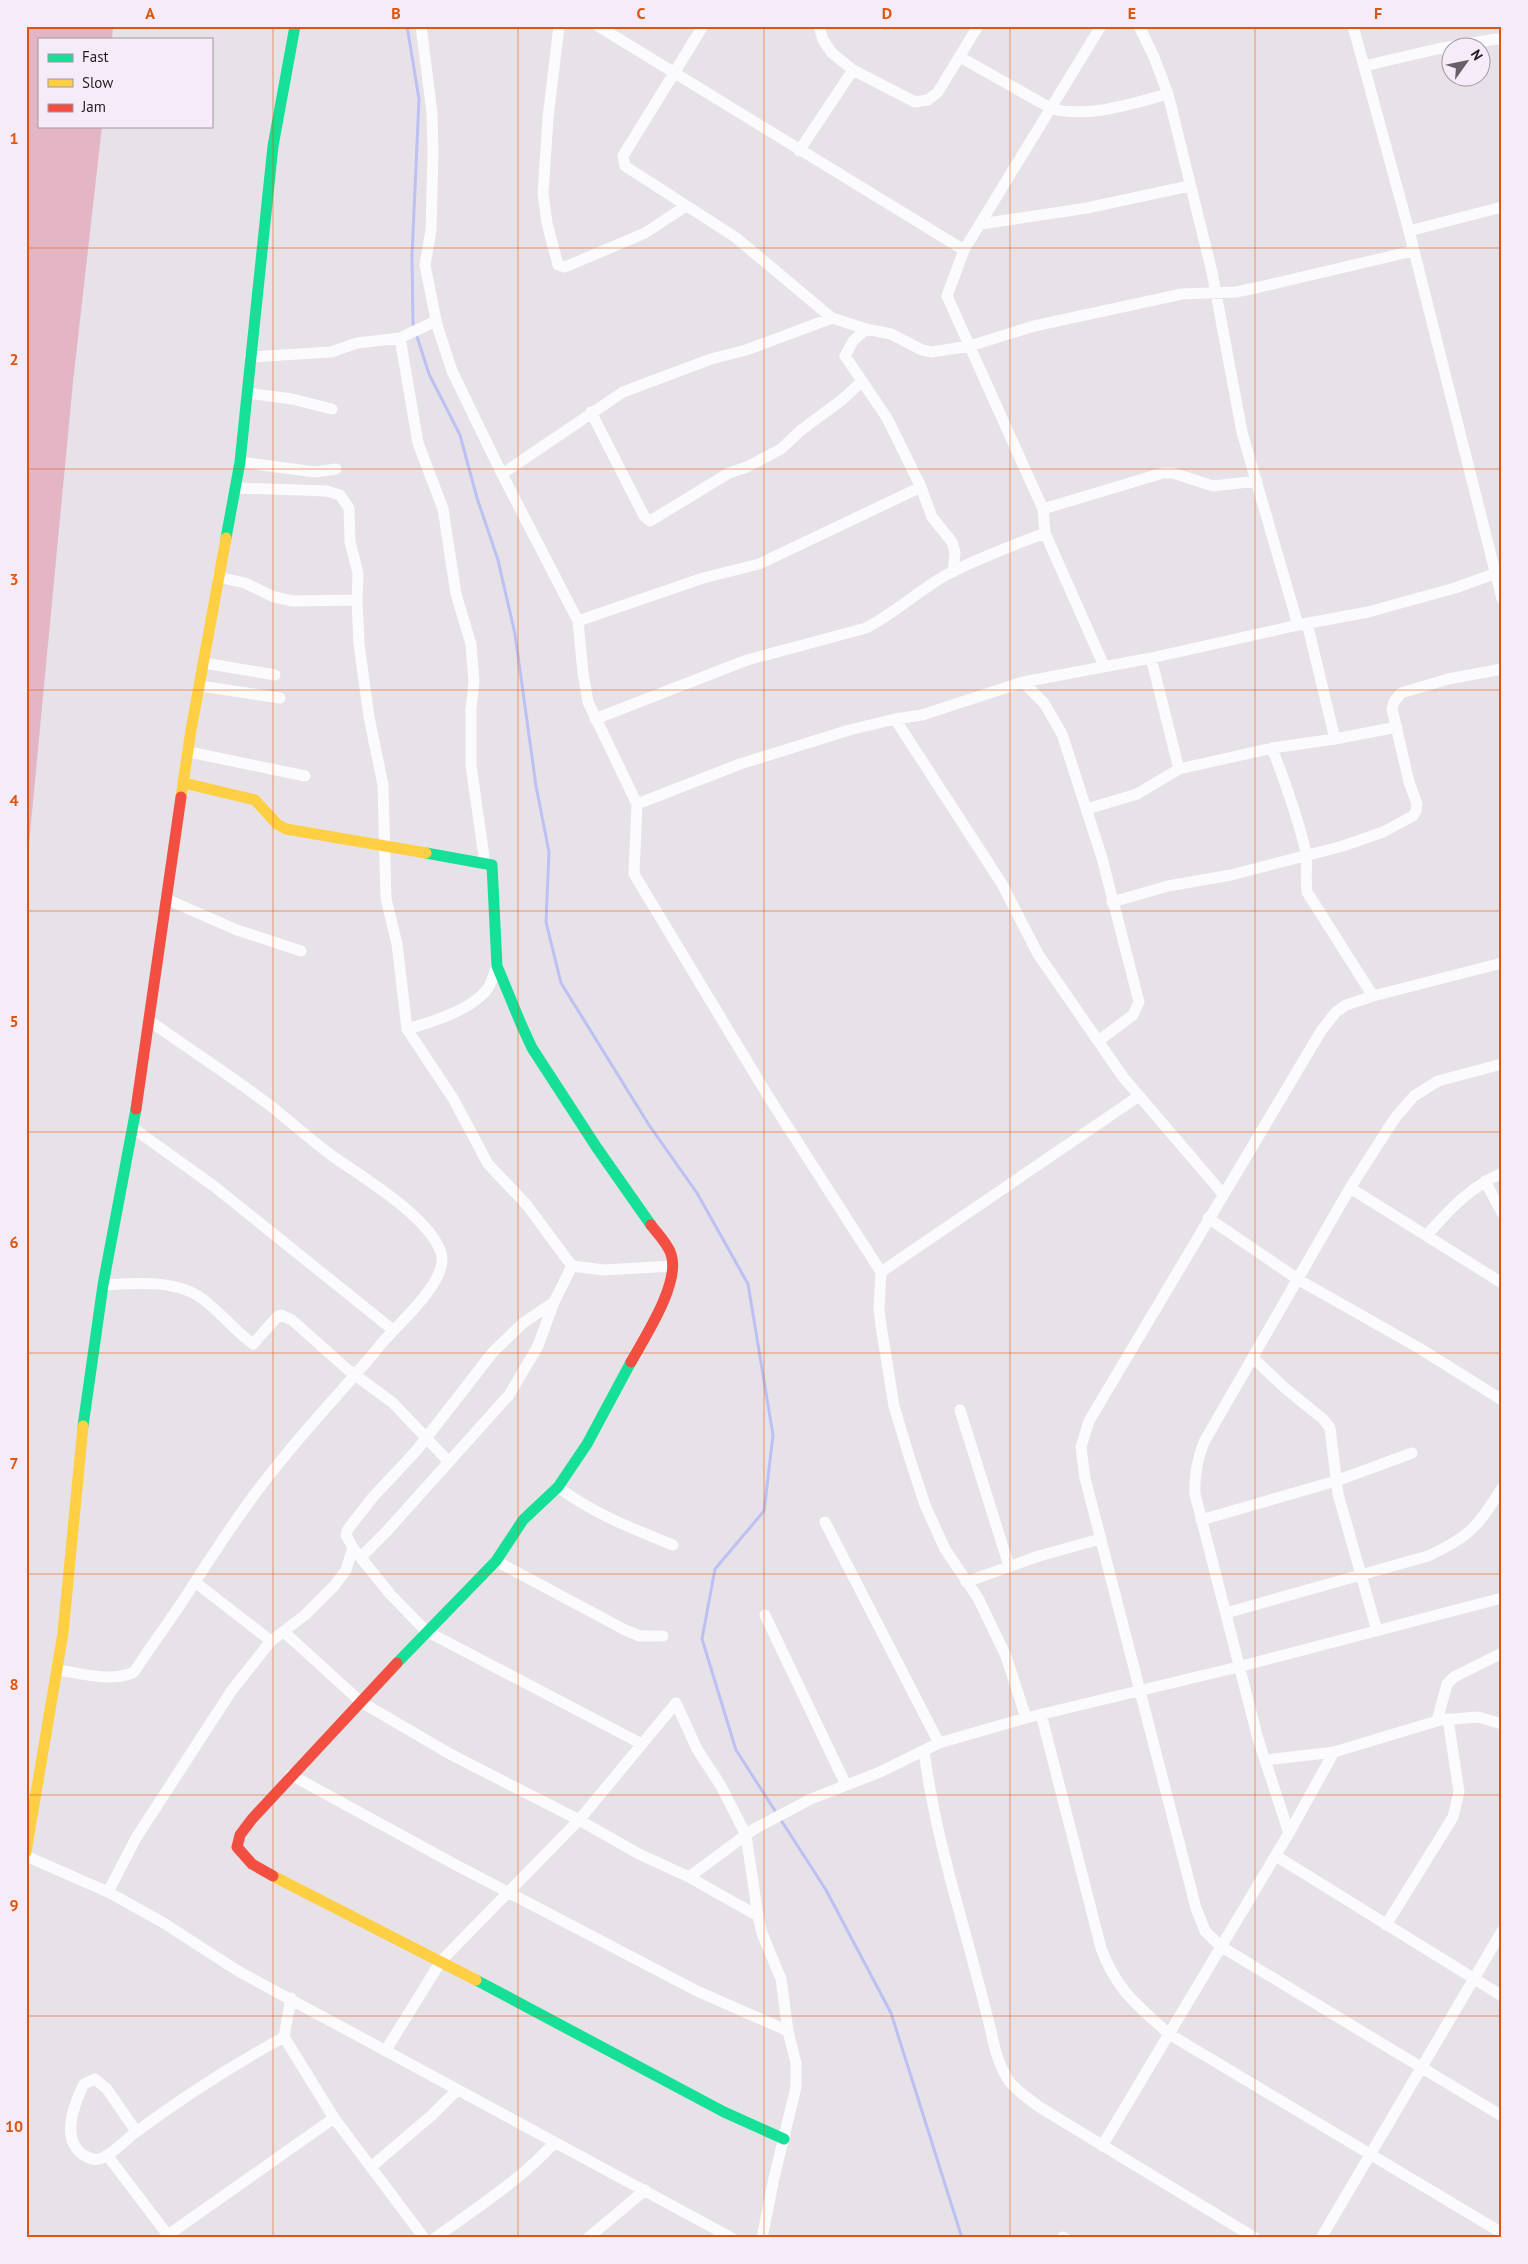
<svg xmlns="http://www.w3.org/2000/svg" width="1528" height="2264" font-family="'PT Sans',sans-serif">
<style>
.forest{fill:#e4b6c5}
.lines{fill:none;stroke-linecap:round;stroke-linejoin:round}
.stream{stroke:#bcc0f2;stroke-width:3}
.street{stroke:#fbfafc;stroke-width:11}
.fast{stroke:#16e098;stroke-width:11}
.slow{stroke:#ffcf43;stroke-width:11}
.jam{stroke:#f24e42;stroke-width:11}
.grid{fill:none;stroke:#de560d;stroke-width:1;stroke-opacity:0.55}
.neatline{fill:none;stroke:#de560d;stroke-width:2}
.grid-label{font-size:16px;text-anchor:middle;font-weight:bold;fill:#de560d}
</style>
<rect width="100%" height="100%" fill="#e7e1e8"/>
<path class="forest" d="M26 26H113L112 39H39V126H102L73 382 26 875Z"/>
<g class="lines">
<path class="stream" d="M407 26 419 99 412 256 413 324 429 374 460 435 477 498 498 560 515 634 536 786 549 852 546 922 561 983 649 1125 697 1193 748 1284 773 1435 764 1511 715 1569 702 1639 736 1750 826 1890 891 2013 962 2238"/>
<path class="street" d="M421 26 432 113 433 153 431 230 425 265 437 325 452 371 502 474 578 621 583 673 588 702 637 804 634 874 768 1096 881 1272 879 1308 881 1326 894 1406 909 1456 925 1505 945 1549 978 1598 1006 1656 1026 1718
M559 26 548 118 543 194 547 223 558 265 565 267 645 233 686 206
M598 26 964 250 1101 26
M703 26 623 156 625 166 735 237 832 318 866 329 891 334 922 350 932 352 970 346 1034 326 1182 294 1236 292 1260 287 1413 251
M819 26 823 40 832 53 853 70 915 102 928 100 938 92 978 26
M1139 26 1154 57 1168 94 1212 272 1242 432 1298 625
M1353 26 1409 231 1502 599
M960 57 1052 109C1090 118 1130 104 1168 94
M1364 66 1437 49 1496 39 1502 40
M799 151 853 70
M981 224 1087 208 1189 186
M1409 231 1502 207
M964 250 947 296 1043 509 1045 533 1104 666
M866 329 853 341 845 356 887 418 921 487 932 517 952 542 955 553 953 572
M400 338 418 443 443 509 456 594 471 644 474 682 471 709V765L485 864
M250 357 331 352 357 343 400 338 436 321
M247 393 292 399 332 409
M591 412 644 516 650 521 729 473 747 467 781 449 800 431 843 399 862 381
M240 462 315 472 336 469
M502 474 623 392 711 359 746 350 832 318
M1043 509 1163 473H1173L1213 486 1257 481
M218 577 245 583 274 597 293 601 357 600 358 573 350 542 349 508 340 495 327 491 236 488
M357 600 359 644 369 717 383 785 386 899 397 944 407 1029 454 1100 488 1164 526 1204 572 1266 604 1270 673 1266
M578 621 703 578 759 564 921 487
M1151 658 1179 769
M204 663 275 675
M1023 682 1044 703 1062 734 1102 858 1139 1002 1133 1015 1098 1041
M200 686 280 698
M595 719 747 660 866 628C895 613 918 591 946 575 978 558 1012 546 1045 533
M895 719 1002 884 1038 954 1123 1077 1223 1194
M1335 739 1397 727
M1272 748C1285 782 1298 817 1306 853 1308 865 1305 879 1307 892L1373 996
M189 752 305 776
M637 804 740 764 849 730 895 719 922 715 1023 682 1151 658 1298 625 1368 612 1455 588 1502 571
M1087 809 1137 794 1179 769 1272 748 1335 739 1307 623
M166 899 237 930 301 951
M1112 902 1168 886 1231 875 1343 846 1383 832 1413 816 1416 811 1417 804 1409 782 1392 709 1394 702 1401 693 1448 679 1502 669
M1502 963 1373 996 1346 1005 1336 1012 1321 1031 1089 1421 1081 1447 1085 1478 1196 1908 1205 1931 1220 1946 1502 2116
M407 1029C432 1022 472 1010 488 988 492 982 494 973 497 966
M133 1128 215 1187 393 1330
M1485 1181 1502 1213
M1350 1188 1502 1283
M1208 1218 1299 1280 1419 1348 1502 1400
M1427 1235C1449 1210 1470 1187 1502 1173
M881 1272 1139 1096
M103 1285C135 1283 178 1279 204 1300 221 1313 235 1331 253 1344L277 1317 281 1315 292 1320 347 1369 393 1403 449 1462
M554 1302 523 1323 493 1352 416 1451 373 1497 348 1529 346 1535 353 1548 390 1594 426 1631 642 1744
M1253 1358 1286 1389 1323 1419 1330 1428 1338 1494 1377 1631
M960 1410 1009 1566
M558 1487C592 1513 633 1529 673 1545
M1201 1520 1336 1481 1412 1453
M825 1522 939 1743
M361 1557 386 1532 509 1395 538 1346 554 1302 572 1266
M496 1561 627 1631 640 1636H663
M195 1582 271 1641
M966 1582 1039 1556 1100 1539
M1226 1613 1428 1556C1471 1536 1477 1527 1502 1488
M765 1615 846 1785
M284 1632 361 1702 450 1754 579 1820 639 1854 689 1877 758 1916 762 1933 781 1979 788 2031
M57 1670C80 1673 112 1683 134 1672 154 1641 176 1613 195 1582 223 1539 251 1496 284 1457 315 1418 350 1383 381 1344 397 1325 450 1280 441 1253 430 1217 362 1177 331 1155 311 1140 292 1123 272 1107 233 1077 190 1050 150 1021
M1041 1714 1101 1948C1117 1991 1136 2004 1169 2034L1502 2233
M1441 1720 1478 1717 1502 1724
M924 1751C937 1852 973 1949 995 2049 1005 2083 1013 2088 1041 2108L1255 2238
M1265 1760 1334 1752 1437 1721 1447 1684 1454 1677 1502 1653
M291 1775 456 1865 697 1991 788 2031 796 2063V2087L774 2178 762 2238
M1289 1833 1258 1739 1195 1494C1194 1475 1197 1460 1204 1442L1350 1188 1395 1118 1414 1096 1438 1081 1502 1064
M26 1856 108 1892 162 1922 238 1971 732 2238
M1276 1856 1502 1996
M689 1877 754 1829 811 1799 880 1772 939 1743 1026 1718 1238 1667 1502 1598
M108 1892 136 1838 232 1690 271 1641 305 1615 334 1586 346 1570 353 1548
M1386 1925 1453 1817 1459 1792 1448 1719
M291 1998 284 2037 334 2118 424 2238
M386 2050 441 1961 579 1820 676 1703 697 1749 721 1786 746 1835 758 1916
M136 2131 107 2089 95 2079 84 2084C74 2104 61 2138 82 2154 87 2157 93 2161 99 2159 110 2157 127 2138 136 2132 183 2097 233 2065 284 2037
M1102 2146 1289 1833 1334 1752
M107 2155 170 2238
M371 2167 432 2115 457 2090
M168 2235 334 2118
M1063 2237 1065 2238
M435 2238C476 2208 521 2180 555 2142
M588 2238 645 2190
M1321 2238 1502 1931"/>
<path class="fast" d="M226 538 240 462 273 146 295 26
M426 853 492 865 497 966 521 1024 532 1048 597 1148 651 1225
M83 1426 103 1285 136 1109
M397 1663 496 1561 523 1520 558 1487 587 1444 631 1362
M476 1980 724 2112 784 2139"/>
<path class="slow" d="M184 783 255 800 277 824 286 829 426 853
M181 797 191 730 226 538
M26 1852 63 1633 83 1426
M273 1876 476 1980"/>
<path class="jam" d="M136 1109 181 797
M631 1362C645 1337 681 1282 671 1254 668 1244 657 1233 651 1225
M273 1876 252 1864 237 1847 240 1835 252 1819 397 1663"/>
</g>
<path class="grid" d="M273 26V2238M518 26V2238M764 26V2238M1010 26V2238M1255 26V2238M26 248H1502M26 469H1502M26 690H1502M26 911H1502M26 1132H1502M26 1353H1502M26 1574H1502M26 1795H1502M26 2016H1502"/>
<rect width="1528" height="2264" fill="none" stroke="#f6ebf8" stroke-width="55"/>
<rect x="38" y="38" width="175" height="90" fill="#f6ebf8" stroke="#a098a2"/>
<rect x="48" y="54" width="25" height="8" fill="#16e098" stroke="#a098a2"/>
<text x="82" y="62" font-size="15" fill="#1f1c20">Fast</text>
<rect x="48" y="79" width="25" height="8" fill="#ffcf43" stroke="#a098a2"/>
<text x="82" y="88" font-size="15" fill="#1f1c20">Slow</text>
<rect x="48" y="104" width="25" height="8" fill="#f24e42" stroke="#a098a2"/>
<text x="82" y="112" font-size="15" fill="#1f1c20">Jam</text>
<g transform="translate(1466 62) rotate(57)"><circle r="24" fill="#f6ebf8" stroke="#a098a2"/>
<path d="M0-4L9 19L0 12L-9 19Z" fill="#656166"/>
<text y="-8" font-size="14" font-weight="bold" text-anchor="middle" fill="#1f1c20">N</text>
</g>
<rect x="28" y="28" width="1472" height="2208" class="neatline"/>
<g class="grid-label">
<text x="150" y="19">A</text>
<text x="396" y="19">B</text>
<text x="641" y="19">C</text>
<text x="887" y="19">D</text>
<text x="1132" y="19">E</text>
<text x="1378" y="19">F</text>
<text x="14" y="144">1</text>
<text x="14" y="365">2</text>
<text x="14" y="585">3</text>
<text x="14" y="806">4</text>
<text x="14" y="1027">5</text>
<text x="14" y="1248">6</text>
<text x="14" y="1469">7</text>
<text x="14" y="1690">8</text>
<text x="14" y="1911">9</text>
<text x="14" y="2132">10</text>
</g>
</svg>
